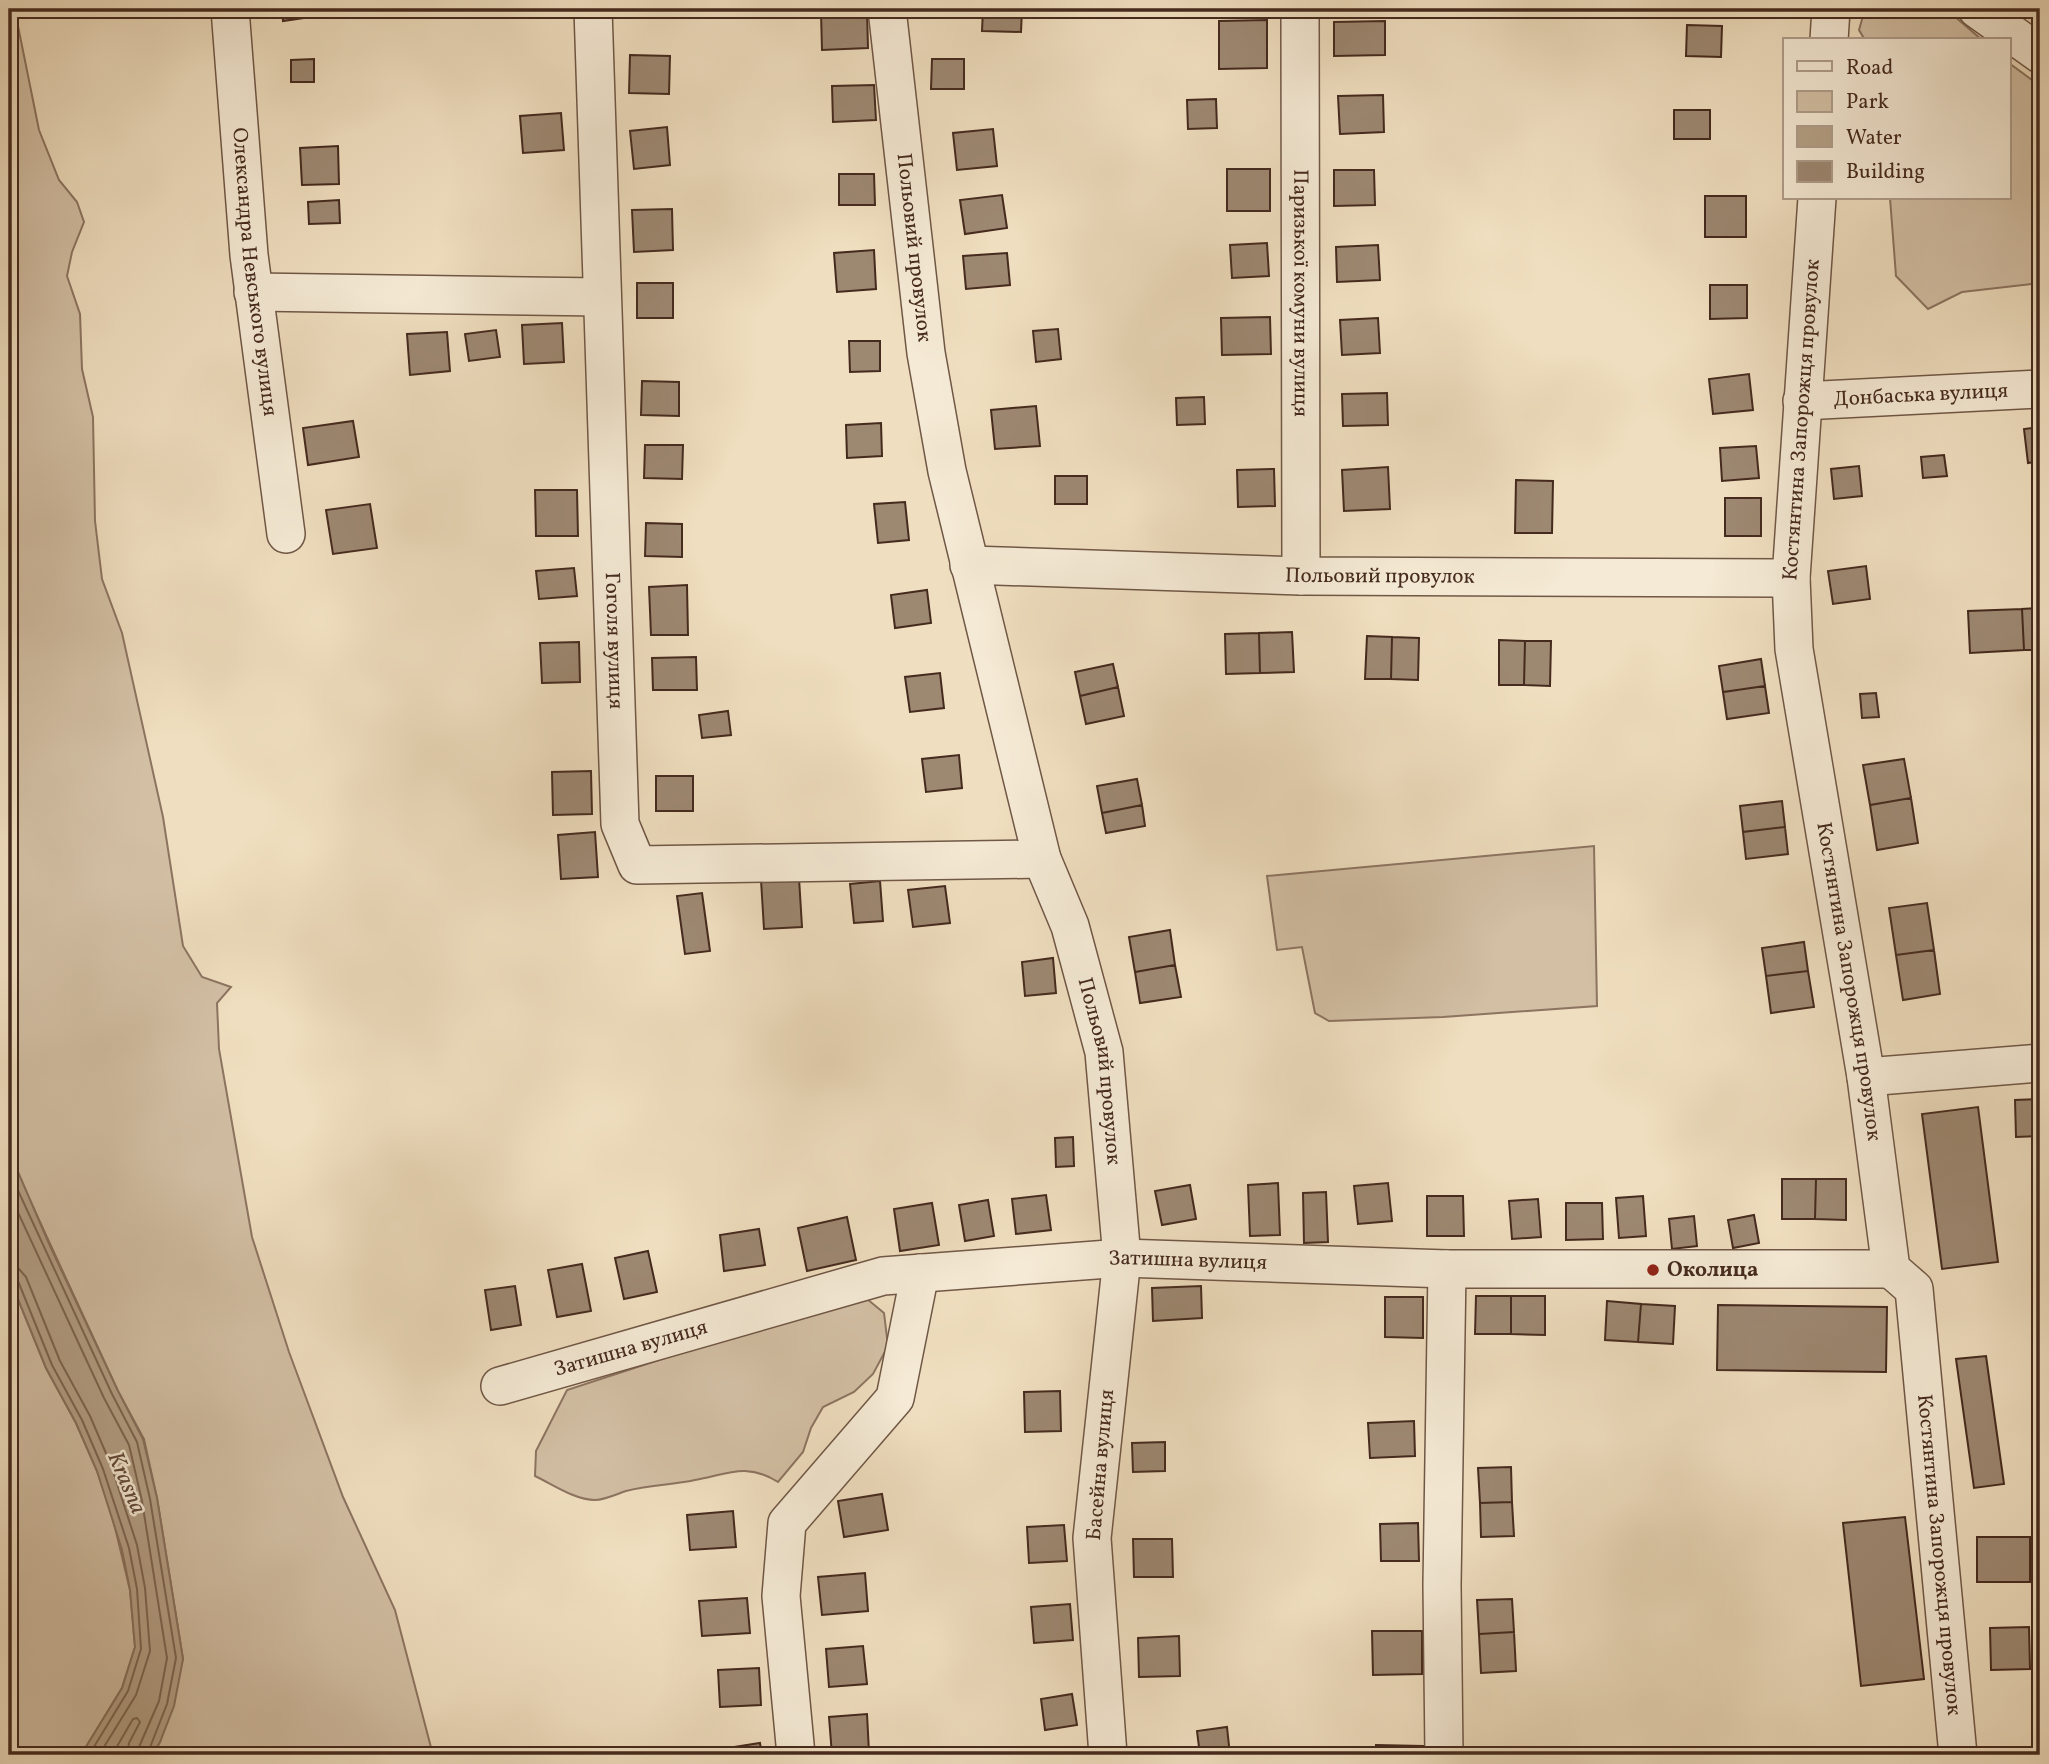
<svg xmlns="http://www.w3.org/2000/svg" width="2049" height="1764" font-family="Vollkorn,serif">
<style>
.green{fill:#d2bfa4;stroke:#8c7461;stroke-width:2}
.water{fill:#b5a188;stroke:#88715e;stroke-width:2}
.lines{fill:none;stroke-linecap:round;stroke-linejoin:round}
.shore{stroke:#7d6653;stroke-width:2}
.building{fill:#9d8872;stroke:#452a1e;stroke-width:2}
.minor-casing{stroke:#705746;stroke-width:40}
.minor{stroke:#f5ead5;stroke-width:37}
.poi-dot{fill:#8f2418;stroke:#f5ead5;stroke-width:2.5}
.labels{text-anchor:middle;dominant-baseline:central;stroke-width:5;stroke-linejoin:round;paint-order:stroke}
.street-label{font-size:21px;fill:#452a1e;stroke:#f5ead5}
.poi-label{font-size:21px;font-weight:bold;fill:#452a1e;stroke:#f5ead5;text-anchor:start}
.water-label{font-size:23px;font-style:italic;fill:#614838;stroke:#f5ead5}
</style>
<rect width="100%" height="100%" fill="#efdebf"/>
<filter id="stains"><feTurbulence type="fractalNoise" baseFrequency=".00286" numOctaves="4"/><feColorMatrix values="0 0 0 0 .2 0 0 0 0 .09 0 0 0 0 .02 0 0 0 .5 -.17"/></filter>
<radialGradient id="worn" r=".72"><stop offset=".6" stop-color="#630" stop-opacity="0"/><stop offset="1" stop-color="#630" stop-opacity=".3"/></radialGradient>
<path class="green" d="M1865 9H1946L1982 40H1865L1859 30Z
M9 15 17 21 39 130 59 180 77 202 84 222 72 252 67 276 80 314 82 369 93 417 95 521 102 579 122 633 163 817 183 946 202 977 231 987 217 1003 219 1049 252 1237 289 1352 343 1497 395 1610 433 1755H152L160 1742 183 1659 157 1498 144 1439 118 1391 16 1170 9 1150Z
M2009 63 2040 86V283L1962 292 1928 309 1896 276 1890 198H2009Z
M1594 846 1597 1006 1443 1017 1329 1021 1315 1013 1302 947 1277 950 1267 876Z
M9 1277 46 1368 76 1423 97 1471 112 1515 130 1590 135 1647 122 1688 81 1755H9Z
M861 1294 884 1313 888 1346 873 1374 854 1392 823 1407 811 1428 803 1452 778 1482C746 1462 728 1474 695 1480 672 1485 649 1485 626 1491 617 1494 605 1500 595 1500 575 1500 552 1484 535 1476L536 1451 567 1390Z"/>
<path class="water" d="M9 1151 50 1246 118 1391 143 1439 157 1498 183 1659 174 1706 160 1742 152 1755H81L122 1688 135 1647 130 1590 122 1550 97 1471 76 1423 46 1368 9 1277Z"/>
<g class="lines">
<path class="shore" d="M9 1171 112 1394 137 1442 150 1499 176 1658 167 1704 147 1755
M9 1193 104 1398 129 1445 142 1501 167 1658 159 1701 139 1747 138 1755
M9 1267 19 1269 26 1277 60 1361 90 1416 111 1465 137 1545 145 1588 150 1651 136 1695 99 1755
M9 1276 15 1277 18 1281 52 1365 82 1420 103 1469 129 1548 137 1589 141 1649 128 1691 89 1755
M112 1755 133 1719 137 1718 140 1722 129 1743 127 1755"/>
</g>
<path class="building" d="M282 9H317L318 16 283 21Z
M983 9H1022L1021 32 982 31Z
M867 11 868 48 822 50 821 13Z
M1267 20V68L1219 69V21Z
M1385 21V55L1334 56V22Z
M1687 25 1722 26 1721 57 1686 56Z
M630 55 670 56 669 94 629 93Z
M314 59V82H291V60Z
M932 59H964V89H931Z
M874 85 876 120 833 122 832 86Z
M1383 95 1384 132 1340 134 1338 96Z
M1216 99 1217 128 1188 129 1187 100Z
M1674 110H1710V139H1674Z
M561 113 564 150 523 153 520 116Z
M667 127 670 165 634 169 630 131Z
M993 129 997 166 957 170 953 133Z
M338 146 339 184 302 185 300 148Z
M1227 169H1270V211H1227Z
M1334 170H1374L1375 205 1334 206Z
M839 174H874L875 205H839Z
M1002 195 1007 228 965 234 960 200Z
M1705 196H1746V237H1705Z
M339 200 340 223 309 224 308 202Z
M672 209 673 250 634 252 632 210Z
M1267 243 1269 276 1232 278 1230 245Z
M1378 245 1380 280 1337 282 1336 247Z
M874 250 876 289 837 292 834 253Z
M1007 253 1010 285 966 289 963 256Z
M637 283H673V318H637Z
M1710 285H1747V318L1710 319Z
M1270 317 1271 354 1222 355 1221 318Z
M1378 318 1380 353 1342 355 1340 320Z
M562 323 564 362 524 364 522 325Z
M1058 329 1061 359 1036 362 1033 331Z
M496 330 500 357 469 361 465 334Z
M447 332 450 371 410 375 407 334Z
M849 341H880V371L850 372Z
M1749 374 1753 410 1713 414 1709 379Z
M642 381 679 382V416L641 415Z
M1387 393 1388 425 1343 426 1342 394Z
M1204 397 1205 424 1177 425 1176 398Z
M1036 406 1040 446 995 449 991 410Z
M353 421 359 457 308 465 303 428Z
M881 423 882 456 847 458 846 425Z
M2040 427V461L2028 463 2024 429Z
M645 445H683L682 479 644 478Z
M1756 446 1759 478 1722 481 1720 448Z
M1944 455 1947 476 1923 478 1921 457Z
M1859 466 1862 496 1834 499 1831 469Z
M1388 467 1390 509 1344 511 1342 470Z
M1274 469 1275 506 1238 507 1237 470Z
M1055 476H1087V504H1055Z
M1516 480 1553 481 1552 533H1515Z
M535 490H577L578 536H536Z
M1725 498H1761V536H1725Z
M905 502 909 540 878 543 874 504Z
M370 504 377 548 333 554 326 510Z
M646 523 682 524V557L645 556Z
M1866 566 1870 599 1833 604 1828 571Z
M574 568 577 596 539 599 536 571Z
M687 585 688 635H651L649 587Z
M927 590 931 623 895 628 891 595Z
M2040 608V650H2024L2022 609Z
M2022 609 2024 650 1970 653 1968 611Z
M1292 632 1294 672 1260 673 1259 633Z
M1259 633 1260 673 1226 674 1225 634Z
M1367 636 1392 637 1391 679H1365Z
M1392 637 1419 638 1418 680 1391 679Z
M1499 640 1525 641 1524 685H1499Z
M1525 641H1551L1550 686 1524 685Z
M579 642 580 682 542 683 540 643Z
M696 657 697 690H653L652 658Z
M1761 659 1765 686 1723 692 1719 666Z
M1113 664 1118 687 1080 696 1075 672Z
M940 673 944 708 910 712 905 677Z
M1765 686 1769 713 1727 719 1723 692Z
M1118 687 1124 716 1086 724 1080 696Z
M1876 693 1879 717 1862 718 1860 694Z
M728 711 731 735 702 738 699 715Z
M959 755 962 788 926 792 922 759Z
M1904 759 1911 798 1870 805 1863 765Z
M591 771 592 814 553 815 552 772Z
M656 776H693V811H656Z
M1137 779 1142 805 1102 813 1097 786Z
M1911 798 1918 843 1877 850 1870 805Z
M1782 801 1785 827 1743 832 1740 806Z
M1142 805 1145 826 1106 833 1102 813Z
M1785 827 1788 854 1746 859 1743 832Z
M595 832 598 877 561 879 558 835Z
M799 878 802 927 764 929 761 880Z
M880 881 883 921 854 923 850 884Z
M945 886 950 923 913 927 908 890Z
M702 893 710 951 685 954 677 896Z
M1927 903 1934 950 1896 955 1889 908Z
M1170 930 1175 965 1135 972 1129 937Z
M1804 942 1808 971 1766 976 1762 948Z
M1934 950 1940 994 1903 1000 1896 955Z
M1053 958 1056 993 1025 996 1022 962Z
M1175 965 1181 997 1140 1003 1135 972Z
M1808 971 1814 1007 1771 1013 1766 976Z
M2040 1099V1136L2016 1137 2015 1100Z
M1978 1107 1998 1262 1942 1269 1922 1114Z
M1073 1137 1074 1166 1056 1167 1055 1138Z
M1782 1179H1816L1815 1219H1782Z
M1816 1179H1846V1220L1815 1219Z
M1278 1183 1280 1235 1250 1236 1248 1185Z
M1388 1183 1392 1221 1358 1224 1354 1186Z
M1190 1185 1196 1219 1162 1225 1155 1191Z
M1326 1192 1328 1242 1304 1243 1303 1193Z
M1046 1195 1051 1230 1016 1234 1012 1199Z
M1427 1196H1463L1464 1236H1427Z
M1643 1196 1646 1236 1619 1238 1616 1198Z
M1538 1199 1541 1237 1512 1239 1509 1201Z
M988 1200 994 1236 965 1241 959 1205Z
M932 1203 939 1245 900 1251 894 1209Z
M1566 1203H1602L1603 1239 1566 1240Z
M1754 1215 1759 1243 1733 1248 1728 1220Z
M1694 1216 1697 1246 1672 1249 1669 1219Z
M847 1217 856 1260 807 1271 798 1228Z
M759 1229 765 1265 724 1271 720 1235Z
M648 1251 657 1292 624 1299 615 1258Z
M582 1264 591 1311 557 1317 548 1270Z
M515 1286 521 1325 491 1330 485 1290Z
M1201 1286 1202 1318 1153 1321 1152 1288Z
M1476 1296H1511V1334H1475Z
M1511 1296H1545V1335L1511 1334Z
M1385 1297H1423V1338L1385 1337Z
M1607 1301 1641 1304 1638 1342 1605 1340Z
M1641 1304 1675 1306 1673 1344 1638 1342Z
M1718 1305 1887 1307 1886 1372 1717 1370Z
M1986 1356 2004 1484 1974 1488 1956 1359Z
M1060 1391 1061 1431 1025 1432 1024 1392Z
M1414 1421 1415 1456 1370 1458 1368 1423Z
M1165 1442V1471L1133 1472 1132 1443Z
M1511 1467 1512 1502 1480 1503 1478 1468Z
M882 1494 888 1530 844 1537 838 1501Z
M1512 1502 1514 1536 1481 1537 1480 1503Z
M733 1511 736 1547 690 1550 687 1515Z
M1905 1517 1924 1679 1861 1686 1843 1523Z
M1418 1523 1419 1561H1381L1380 1524Z
M1064 1525 1067 1561 1029 1563 1027 1527Z
M1977 1537H2030V1582H1977Z
M1133 1539H1172L1173 1577H1134Z
M865 1573 868 1611 822 1615 818 1577Z
M747 1598 750 1633 702 1636 699 1601Z
M1512 1599 1514 1632 1479 1634 1477 1600Z
M1070 1604 1073 1640 1034 1643 1031 1607Z
M2029 1627 2030 1669 1991 1670 1990 1628Z
M1372 1631H1422V1674L1373 1675Z
M1514 1632 1516 1671 1481 1673 1479 1634Z
M1179 1636 1180 1676 1139 1677 1138 1638Z
M863 1646 867 1684 829 1687 826 1649Z
M759 1668 761 1705 720 1707 718 1670Z
M1072 1694 1077 1725 1045 1730 1041 1699Z
M867 1714 869 1752 832 1755 829 1717Z
M1227 1727 1230 1755H1200L1197 1731Z
M760 1743 762 1755H722L721 1749Z
M1376 1745 1423 1746V1755H1376Z"/>
<g class="lines">
<g class="minor-casing">
<g id="minor">
<path id="s1" d="M230 9 249 255 286 534"/>
<path id="s2" d="M593 9 620 824 637 865 1042 859"/>
<path id="s3" d="M887 9 926 353 947 471 1042 859 1070 926 1104 1052 1122 1258 1092 1538 1108 1755"/>
<path id="s4" d="M1300 9 1301 576"/>
<path d="M1977 9 2040 54"/>
<path d="M1829 40 1831 9"/>
<path id="s5" d="M1817 198 1791 578 1794 649 1866 1077 1891 1269 1914 1289 1958 1755"/>
<path d="M253 292 602 297"/>
<path id="s6" d="M1802 401 2040 389"/>
<path id="s7" d="M969 565 1301 576 1791 578"/>
<path d="M1866 1077 2040 1063"/>
<path id="s8" d="M500 1386 883 1276 1122 1258 1447 1269H1891"/>
<path d="M796 1755 781 1596 787 1523 895 1398 920 1273"/>
<path d="M1444 1755 1442 1585 1447 1269"/>
</g>
</g>
<use href="#minor" class="minor"/>
</g>
<circle class="poi-dot" cx="1653" cy="1270" r="7"/>
<g class="labels">
<g class="street-label">
<text stroke="none"><textPath href="#s3" startOffset="240">Польовий провулок</textPath></text>
<text stroke="none"><textPath href="#s1" startOffset="264">Олександра Невського вулиця</textPath></text>
<text stroke="none"><textPath href="#s4" startOffset="284">Паризької комуни вулиця</textPath></text>
<text stroke="none"><textPath href="#s6" startOffset="119">Донбаська вулиця</textPath></text>
<text transform="translate(1802 420) rotate(-86)">Костянтина Запорожця провулок</text>
<text stroke="none"><textPath href="#s7" startOffset="411">Польовий провулок</textPath></text>
<text stroke="none"><textPath href="#s2" startOffset="632">Гоголя вулиця</textPath></text>
<text stroke="none"><textPath href="#s5" startOffset="789">Костянтина Запорожця провулок</textPath></text>
<text stroke="none"><textPath href="#s3" startOffset="1087">Польовий провулок</textPath></text>
<text stroke="none"><textPath href="#s8" startOffset="704">Затишна вулиця</textPath></text>
<text stroke="none"><textPath href="#s8" startOffset="136">Затишна вулиця</textPath></text>
<text transform="translate(1101 1465) rotate(-85)">Басейна вулиця</text>
<text stroke="none"><textPath href="#s5" startOffset="1377">Костянтина Запорожця провулок</textPath></text>
</g>
<g class="poi-label">
<text x="1667" y="1270">Околица</text>
</g>
<g class="water-label">
<text transform="translate(126 1483) rotate(67)">Krasna</text>
</g>
</g>
<rect width="2049" height="1764" fill="none" stroke="#efdebf" stroke-width="35"/>
<rect x="10" y="10" width="2028" height="1743" fill="none" stroke="#452a1e" stroke-width="3.5"/>
<rect x="18" y="18" width="2014" height="1729" fill="none" stroke="#452a1e" stroke-width="2"/>
<rect x="1783" y="38" width="228" height="161" fill="#f5ead5" stroke="#af9d8c" stroke-width="2"/>
<rect x="1797" y="61" width="35" height="10" fill="#f5ead5" stroke="#af9d8c" stroke-width="2"/>
<text x="1846" y="74" font-size="21" fill="#452a1e">Road</text>
<rect x="1797" y="91" width="35" height="21" fill="#d2bfa4" stroke="#af9d8c" stroke-width="2"/>
<text x="1846" y="108" font-size="21" fill="#452a1e">Park</text>
<rect x="1797" y="126" width="35" height="21" fill="#b5a188" stroke="#af9d8c" stroke-width="2"/>
<text x="1846" y="144" font-size="21" fill="#452a1e">Water</text>
<rect x="1797" y="161" width="35" height="21" fill="#9d8872" stroke="#af9d8c" stroke-width="2"/>
<text x="1846" y="178" font-size="21" fill="#452a1e">Building</text>
<rect width="100%" height="100%" filter="url(#stains)"/>
<rect width="100%" height="100%" fill="url(#worn)"/>
</svg>
